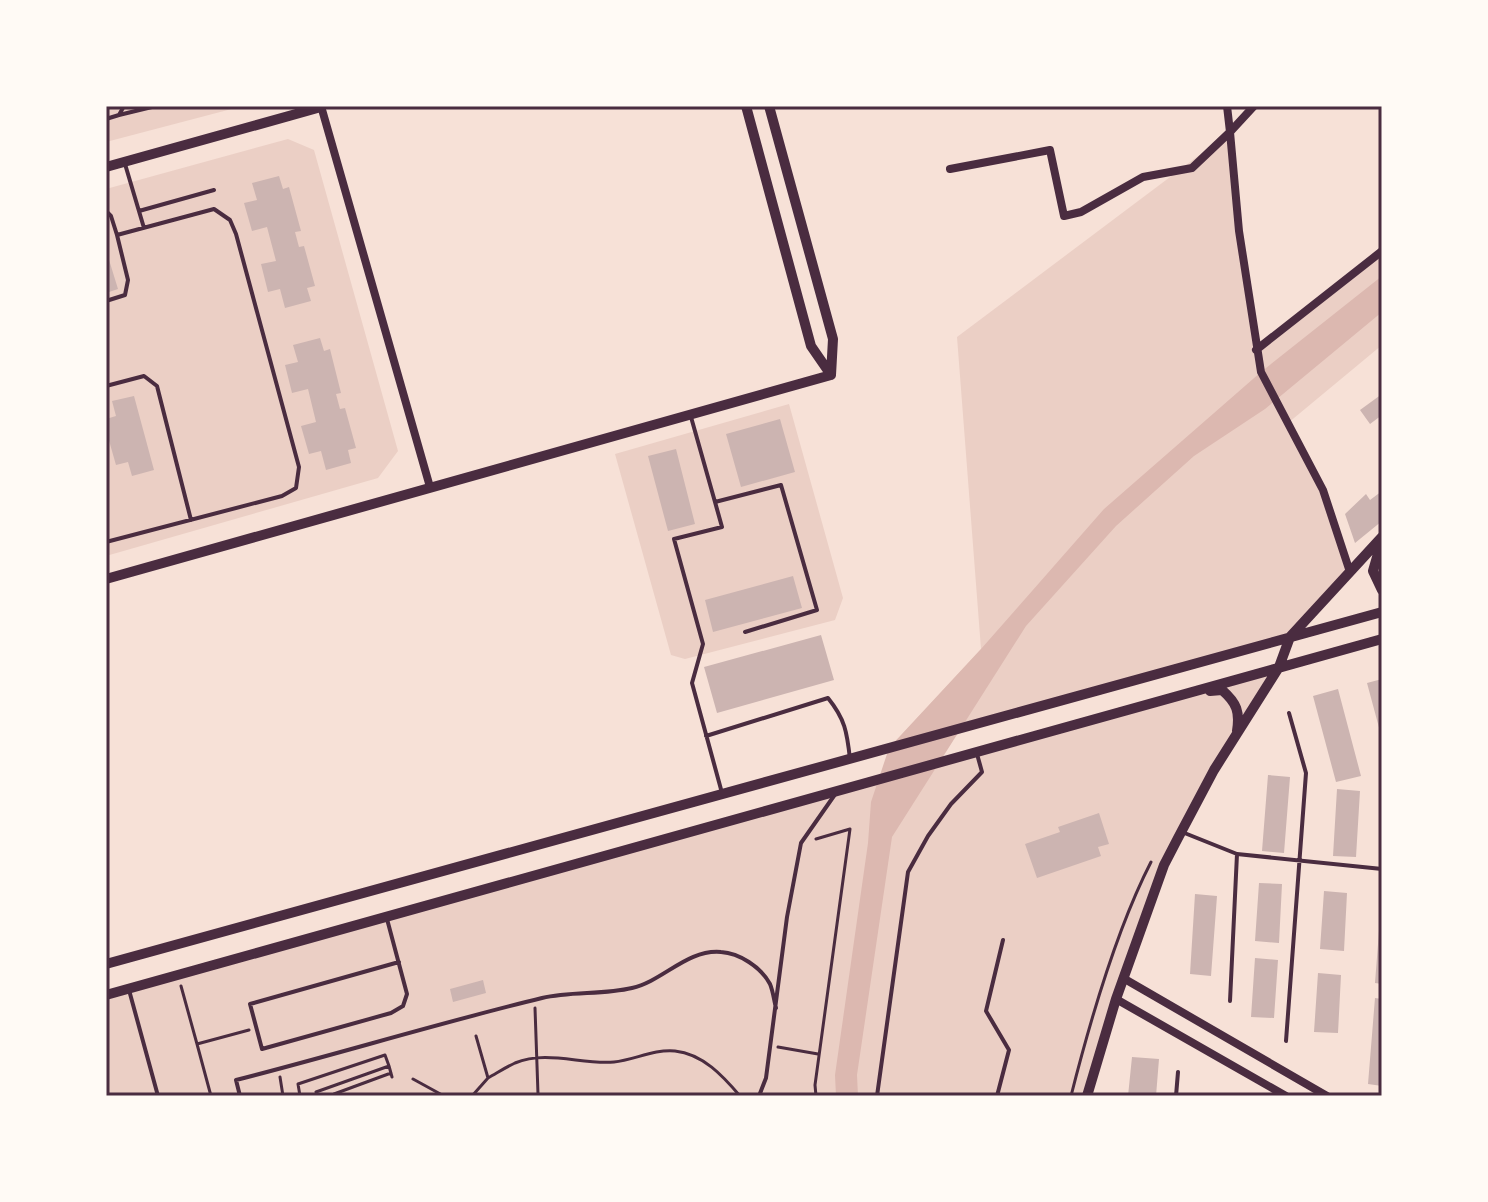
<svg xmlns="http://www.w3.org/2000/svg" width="1488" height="1202" font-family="'Open Sans',sans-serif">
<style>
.green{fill:#ebcfc5}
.water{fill:#dcb8b0}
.building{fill:#ccb4b1}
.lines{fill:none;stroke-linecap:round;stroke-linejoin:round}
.path{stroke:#4a2c40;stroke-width:3}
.service{stroke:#4a2c40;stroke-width:4}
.minor{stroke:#4a2c40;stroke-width:8}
.tertiary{stroke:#4a2c40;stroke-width:10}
.neatline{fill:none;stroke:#4a2c40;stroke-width:3}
</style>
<rect width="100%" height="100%" fill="#f7e1d7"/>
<path class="green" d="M106 106H243L106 142Z
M1230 132 1256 350 1382 253V345L1288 423 1323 490 1350 572 1290 637 889 748 981 649 957 337Z
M288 139 314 150 398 451 378 478 106 556V189Z
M789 404 843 598 835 620 685 659 671 655 615 454Z
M1279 667 1164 865 1087 1096H106V995Z"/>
<path class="water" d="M1382 276V312L1265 409 1194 456 1116 526 1026 626 892 837 857 1075 858 1096H836L835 1075 868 843 871 802 889 748 981 649 1104 509 1261 372Z"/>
<path class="building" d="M279 176 283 189 289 187 301 231 295 232 299 247 304 246 315 286 307 288 311 301 285 308 280 289 268 292 261 264 276 261 267 227 252 231 244 203 257 200 252 183Z
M106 250 118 289 106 293Z
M320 338 324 351 330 349 341 393 336 394 340 409 345 408 356 448 348 450 351 463 326 470 321 451 309 454 301 426 316 422 308 389 292 393 285 365 298 362 293 345Z
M1382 394V415L1370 424 1360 410Z
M134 396 154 470 132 476 128 462 116 465 106 430V419L116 416 112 401Z
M780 419 795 472 741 487 726 434Z
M676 449 695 524 668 531 648 456Z
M1382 491V521L1355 543 1345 514 1366 494 1370 500Z
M793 576 802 608 713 632 705 600Z
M821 635 834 680 717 713 704 667Z
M1382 679V735H1381L1367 683Z
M1338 689 1361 776 1336 782 1313 696Z
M1268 775 1290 777 1284 853 1262 851Z
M1337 789 1360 791 1356 857 1333 856Z
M1099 813 1109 844 1098 847 1101 856 1037 878 1025 844 1060 832 1058 827Z
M1259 883 1282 884 1279 943 1255 941Z
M1324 891 1347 893 1344 951 1320 949Z
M1195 894 1217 896 1211 976 1190 974Z
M1380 918H1382V984L1375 983Z
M1255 958 1278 960 1274 1018 1251 1017Z
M1318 973 1341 975 1338 1033 1314 1032Z
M483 980 486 993 453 1002 450 989Z
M1375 998 1382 999V1086L1368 1084Z
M1132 1057 1159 1059 1156 1096H1128Z"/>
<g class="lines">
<path class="path" d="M816 839 850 829 815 1085 816 1096
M181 986 197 1044
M535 1008 538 1094
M778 1047 818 1054
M280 1077 283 1096
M488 1078C497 1073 506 1067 515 1063 547 1050 582 1065 614 1062 634 1060 654 1049 675 1051 703 1054 723 1076 740 1096
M413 1079 444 1096
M334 1094 391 1073
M211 1096 197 1044 249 1030
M300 1096 298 1084 385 1055 389 1066
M317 1096 316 1092 389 1066 392 1077
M472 1096 488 1078 476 1036
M1071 1096C1090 1021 1116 930 1151 862"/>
<path class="service" d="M119 115 156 106
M106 119 119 115 124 106
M125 164 144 228
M106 211 111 216 117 235 214 209 230 220 236 234 299 467 296 488 282 496 106 542
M139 211 214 190
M106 301 125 295 128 280 117 235
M106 386 144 376 157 386 191 520
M691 417 715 502 781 485 817 610 745 632
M715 502 722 527 674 539 703 644 692 683 722 793
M706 736 828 698C845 719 847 732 850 759
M1182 832 1237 854 1382 869
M387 919 407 994 403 1006 391 1013 262 1049 250 1004 399 962
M129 990 158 1096
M1230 1001 1237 854
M1286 1041 1306 773 1289 713
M240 1096 236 1080C338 1054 439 1023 542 998 571 991 603 995 632 988 663 981 687 949 721 952 739 953 761 967 770 984 773 991 774 1000 776 1008
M759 1096 766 1078 787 917 801 843 836 793
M877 1096 908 872 928 836 951 804 982 772 977 754
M997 1096 1009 1050 986 1011 1003 940
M1176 1096 1178 1072"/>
<path class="minor" d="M321 106 430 487
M1254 106 1230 132 1239 231 1261 372 1323 490 1350 572
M950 169 1050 150 1064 216 1081 212 1143 177 1192 168 1230 132 1227 106
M1256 350 1382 251
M1123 978 1327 1096
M1116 999 1286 1096"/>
<path class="tertiary" d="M746 106 811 346 831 375
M769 106 833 339 831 375
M106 167 321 107
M1382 540 1373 571 1382 590
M106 579 831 375
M1210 691 1222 690C1237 703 1240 712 1237 731
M106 964 1382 612
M106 995 1382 639
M1087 1096 1116 999 1164 865 1178 838 1214 770 1279 667 1290 637 1382 537"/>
</g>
<rect width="1488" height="1202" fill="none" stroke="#fffaf5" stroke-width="216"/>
<rect x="108" y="108" width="1272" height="986" class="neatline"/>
</svg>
